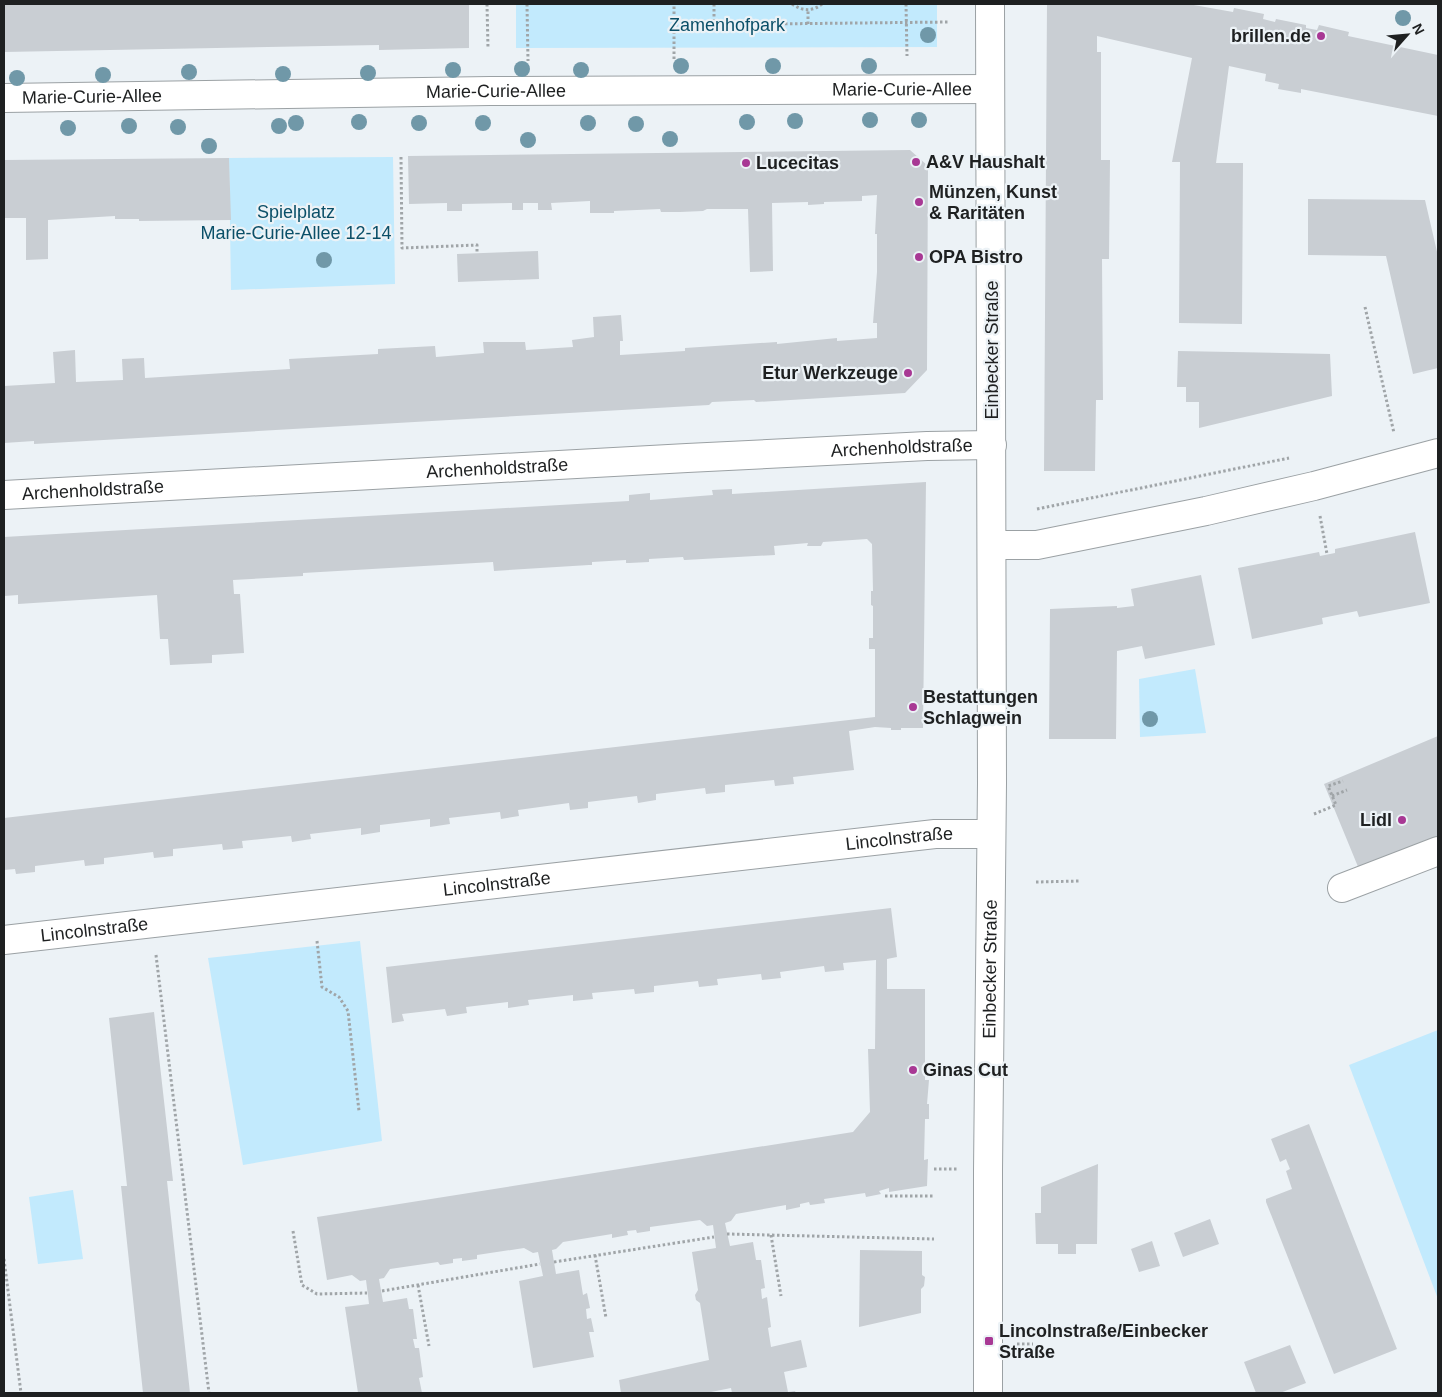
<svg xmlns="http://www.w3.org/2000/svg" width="1442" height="1397" font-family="Helvetica,sans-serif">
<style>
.green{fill:#c2eafd}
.building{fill:#c9ced3}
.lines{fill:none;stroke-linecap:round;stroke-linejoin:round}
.minor-casing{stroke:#9ba1a4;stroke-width:30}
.path{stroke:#a0a5a8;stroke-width:3;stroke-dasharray:2.5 2.5;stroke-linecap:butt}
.minor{stroke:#fff;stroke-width:28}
.tree{fill:#7098a8}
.poi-dot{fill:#a83894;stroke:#ecf2f6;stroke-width:2}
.labels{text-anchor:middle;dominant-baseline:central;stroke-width:4.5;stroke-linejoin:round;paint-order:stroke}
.park-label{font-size:18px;fill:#0a4f68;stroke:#ecf2f6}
.poi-label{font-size:18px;font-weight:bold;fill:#1e2021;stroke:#ecf2f6;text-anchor:start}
.street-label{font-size:18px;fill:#1e2021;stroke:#ecf2f6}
</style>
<rect width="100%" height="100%" fill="#ecf2f6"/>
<path class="green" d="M516 4H937V47L516 48Z
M393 157 395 284 231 290 229 158Z
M1195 669 1206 733 1140 737 1139 679Z
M360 941 382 1141 243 1165 208 958Z
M1438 1030V1299L1349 1065Z
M73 1190 83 1259 38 1264 29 1197Z"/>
<path class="building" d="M71 4H469V48L379 50V45L4 52V5Z
M1047 4H1188L1233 12 1234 8 1264 14 1263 19 1275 22 1276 19 1306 25V28L1317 30 1319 25 1349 32 1348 36 1438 55V116L1301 89V93L1278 89 1279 84 1265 81 1266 74 1229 66 1216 163H1243L1242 324 1179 323 1180 162H1172L1192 58 1097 36V52H1101V160H1110L1109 259H1102L1103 400H1096L1095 471H1044Z
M910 150 928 166 927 370 905 393 756 402 754 400 712 402 709 405 34 444V441L4 443V386L55 383 53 352 75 350 76 382 123 380 122 359 144 358 145 378 290 369 289 359 378 354V349L435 346 436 357 484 353 483 342H525L526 350 573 347 572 340 594 337 593 317 621 315 623 341H620V355L685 351V348L777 342V344L837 338V341L877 338V323H873L877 272V234H875L877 195 862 196V201L824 202V204L808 205V202L772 203 773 271 750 272 748 209H707L703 211 680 212H661L660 209 614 211V213H590V201L551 203 552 210H538V203H523V210H512V203L462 204V211H447V203L409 204 408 156Z
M229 158 231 220 139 221V219H115V216L48 220V259L26 260V218H4V160Z
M1308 199 1425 200 1438 256V368L1413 374 1386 256 1308 255Z
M538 251 539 279 458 282 457 254Z
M1178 351 1330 354 1332 396 1199 428V402H1186V387H1177Z
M926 482 923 728H901V730H891V728L875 727 849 731 854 770 793 777 794 784 775 786 774 780 725 785V792L706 794 705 788 656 794V800L638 803 637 796 588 802V808L570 810 569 803 518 810 519 816 501 819 500 812 449 818 450 824 430 827V819L380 825V832L361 835V828L310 834 311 839 292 842 291 836 242 841 243 848 223 850 222 844 173 849V856L154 858 153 852 104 858V864L85 866 84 860 35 866V872L16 874 15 869 4 870V818L875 717V649H869V638H873V606L871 605V591H873L872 544 867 539 823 542 821 546H807L808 543 774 546 775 555 685 560H684L683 557 649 559V562L629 563H626V560L592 562V565H589L494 571 493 562 303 573V576L233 580 234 594H240L244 653 212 655V663L170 665 168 639H160L157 595 18 604V595L4 596V537L629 501V495L650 493V500L713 495 712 490 732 489V494Z
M1415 532 1430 603 1359 617 1357 611 1322 618 1323 624 1252 639 1238 568 1319 552 1320 556 1335 553V549Z
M1201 575 1215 645 1145 659 1142 646 1117 651 1116 739H1049L1050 609 1117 606V608L1134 606 1131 589Z
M1438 736V842L1361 874 1324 784Z
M891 908 897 957 887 959V989H925V1080H929L927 1104H929V1119H925L924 1160 928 1159 927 1186 889 1192V1188L879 1191 881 1194 866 1197 865 1193 824 1199 825 1203 810 1205 809 1202 800 1204V1207L786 1210V1205L736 1214 731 1221 725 1223 730 1246 753 1242 756 1260H761L765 1288 761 1289 762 1299 767 1297 771 1327 768 1328 771 1347 801 1340 807 1367 784 1372 788 1392 795 1391 796 1393H732L731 1388 706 1393H621L619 1380 709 1360 700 1303 696 1300 695 1295 698 1290 692 1252 716 1248 713 1225 707 1226 700 1220 650 1227V1231L637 1233 636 1230 627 1231 628 1235 612 1238V1234L563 1242 556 1249 552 1250 556 1274 579 1270 583 1295 587 1293 590 1308 586 1309 587 1319 591 1318 594 1332H589L594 1357 533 1368 519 1281 543 1276 538 1252 533 1253 524 1248 477 1255V1259L462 1261V1258L453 1259V1263L440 1265 438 1262 390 1269 384 1278 379 1279 383 1302 407 1298 409 1309H413L417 1339H413L415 1348H419L423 1377 419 1378 422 1393H358L345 1307 369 1304 366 1280 360 1281 352 1275 327 1280 317 1217 853 1132 870 1112 868 1049H875L876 960 843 963 844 970 825 972 824 966 780 972 781 978 762 980 761 974 717 979 718 985 699 987 698 981 654 986V992L635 994 634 989 592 993 593 999 573 1001V995L528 1000 529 1005 508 1008V1002L466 1007 467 1013 447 1016 445 1009 402 1014 404 1021 392 1023 386 967Z
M154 1012 173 1181H167L190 1393H143L121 1186H127L109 1018Z
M1309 1124 1397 1349 1334 1374 1266 1202V1199L1292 1189 1286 1171 1290 1169 1286 1159 1280 1162 1271 1139Z
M1098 1164 1097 1244H1076V1254H1058V1244H1036L1035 1213H1041V1187Z
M1210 1219 1219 1244 1183 1257 1174 1233Z
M1152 1241 1160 1266 1139 1272 1131 1249Z
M860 1250 922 1251V1275L925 1277 924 1286 921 1289V1313L859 1327Z
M1290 1345 1306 1383 1280 1393H1256L1244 1362Z"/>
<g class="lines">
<g class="minor-casing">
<g id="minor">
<path id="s1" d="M4 98 490 91 990 89"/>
<path id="s2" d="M4 495 687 458 927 446 992 445"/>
<path d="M992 545H1037L1206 511 1314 486 1438 453"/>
<path d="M1342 888 1438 851"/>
<path id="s3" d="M4 940 935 834H991"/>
<path id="s4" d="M988 1393V1171L992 783 990 4"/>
</g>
</g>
<path class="path" d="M487 4 488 48
M527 4 528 61
M714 4V24
M792 4C802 11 812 12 822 4
M906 4 907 56
M808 24V10
M675 25 949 22
M674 59V4
M401 157 402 248 477 245V253
M1365 307 1394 433
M1037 509 1289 458
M1320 516 1327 554
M1332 796 1347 790
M1314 814 1336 805 1328 786 1343 781
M1036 882 1080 881
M317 941 322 987 339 997 348 1011 359 1111
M156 955 209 1393
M934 1169H958
M885 1196H935
M293 1231 302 1285 317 1294 367 1293
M727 1234 934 1239
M771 1235 781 1296
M595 1255 606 1318
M4 1259 21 1393
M554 1262 714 1237
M418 1285 429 1346
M382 1291 540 1264
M1017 1344H1033"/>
<use href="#minor" class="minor"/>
</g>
<g class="tree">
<circle cx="1403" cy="18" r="8"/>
<circle cx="928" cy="35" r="8"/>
<circle cx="681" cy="66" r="8"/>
<circle cx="773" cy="66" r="8"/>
<circle cx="869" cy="66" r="8"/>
<circle cx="522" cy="69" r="8"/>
<circle cx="453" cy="70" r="8"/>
<circle cx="581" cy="70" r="8"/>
<circle cx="189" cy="72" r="8"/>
<circle cx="368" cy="73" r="8"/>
<circle cx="283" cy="74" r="8"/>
<circle cx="103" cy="75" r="8"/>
<circle cx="17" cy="78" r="8"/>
<circle cx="870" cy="120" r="8"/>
<circle cx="919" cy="120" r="8"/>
<circle cx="795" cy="121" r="8"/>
<circle cx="359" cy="122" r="8"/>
<circle cx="747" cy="122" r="8"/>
<circle cx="296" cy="123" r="8"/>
<circle cx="419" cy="123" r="8"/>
<circle cx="483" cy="123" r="8"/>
<circle cx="588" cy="123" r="8"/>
<circle cx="636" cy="124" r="8"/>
<circle cx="129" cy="126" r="8"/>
<circle cx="279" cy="126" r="8"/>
<circle cx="178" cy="127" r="8"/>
<circle cx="68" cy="128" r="8"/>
<circle cx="670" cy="139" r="8"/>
<circle cx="528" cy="140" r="8"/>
<circle cx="209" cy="146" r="8"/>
<circle cx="324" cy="260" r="8"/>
<circle cx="1150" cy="719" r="8"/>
</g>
<g class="poi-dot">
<circle cx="1321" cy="36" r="5"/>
<circle cx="916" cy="162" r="5"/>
<circle cx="746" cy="163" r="5"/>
<circle cx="919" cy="202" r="5"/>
<circle cx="919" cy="257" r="5"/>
<circle cx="908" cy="373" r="5"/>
<circle cx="913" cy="707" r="5"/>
<circle cx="1402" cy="820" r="5"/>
<circle cx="913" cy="1070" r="5"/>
<rect x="984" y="1336" width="10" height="10" rx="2.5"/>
</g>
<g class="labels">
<g class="park-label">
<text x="727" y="25">Zamenhofpark</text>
<text x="296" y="212">Spielplatz<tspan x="296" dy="21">Marie-Curie-Allee 12-14</tspan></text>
</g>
<g class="poi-label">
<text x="1311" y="36" text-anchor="end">brillen.de</text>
<text x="926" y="162">A&amp;V Haushalt</text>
<text x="756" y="163">Lucecitas</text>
<text x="929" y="192">Münzen, Kunst<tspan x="929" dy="21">&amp; Raritäten</tspan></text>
<text x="929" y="257">OPA Bistro</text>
<text x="898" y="373" text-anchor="end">Etur Werkzeuge</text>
<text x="923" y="697">Bestattungen<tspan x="923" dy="21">Schlagwein</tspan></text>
<text x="1392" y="820" text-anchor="end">Lidl</text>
<text x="923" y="1070">Ginas Cut</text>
<text x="999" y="1331">Lincolnstraße/Einbecker<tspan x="999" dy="21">Straße</tspan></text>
</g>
<g class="street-label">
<text stroke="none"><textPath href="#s1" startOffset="898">Marie-Curie-Allee</textPath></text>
<text stroke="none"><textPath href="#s1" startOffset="492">Marie-Curie-Allee</textPath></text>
<text stroke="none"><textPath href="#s1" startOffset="88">Marie-Curie-Allee</textPath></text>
<text transform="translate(992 350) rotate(-90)">Einbecker Straße</text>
<text stroke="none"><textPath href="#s2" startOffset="899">Archenholdstraße</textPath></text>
<text stroke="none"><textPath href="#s2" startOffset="494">Archenholdstraße</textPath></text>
<text stroke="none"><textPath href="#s2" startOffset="89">Archenholdstraße</textPath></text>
<text stroke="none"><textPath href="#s3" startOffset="901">Lincolnstraße</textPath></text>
<text stroke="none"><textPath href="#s3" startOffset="496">Lincolnstraße</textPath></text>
<text stroke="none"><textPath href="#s3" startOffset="91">Lincolnstraße</textPath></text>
<text stroke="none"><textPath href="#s4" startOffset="424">Einbecker Straße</textPath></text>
</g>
</g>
<rect width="1442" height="1397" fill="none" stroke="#1e2021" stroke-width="10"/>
<g transform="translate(1407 35) rotate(63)" stroke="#ecf2f6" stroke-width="4" paint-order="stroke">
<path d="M0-4L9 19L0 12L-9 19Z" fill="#1e2021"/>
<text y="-8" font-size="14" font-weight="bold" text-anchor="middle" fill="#1e2021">N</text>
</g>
</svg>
